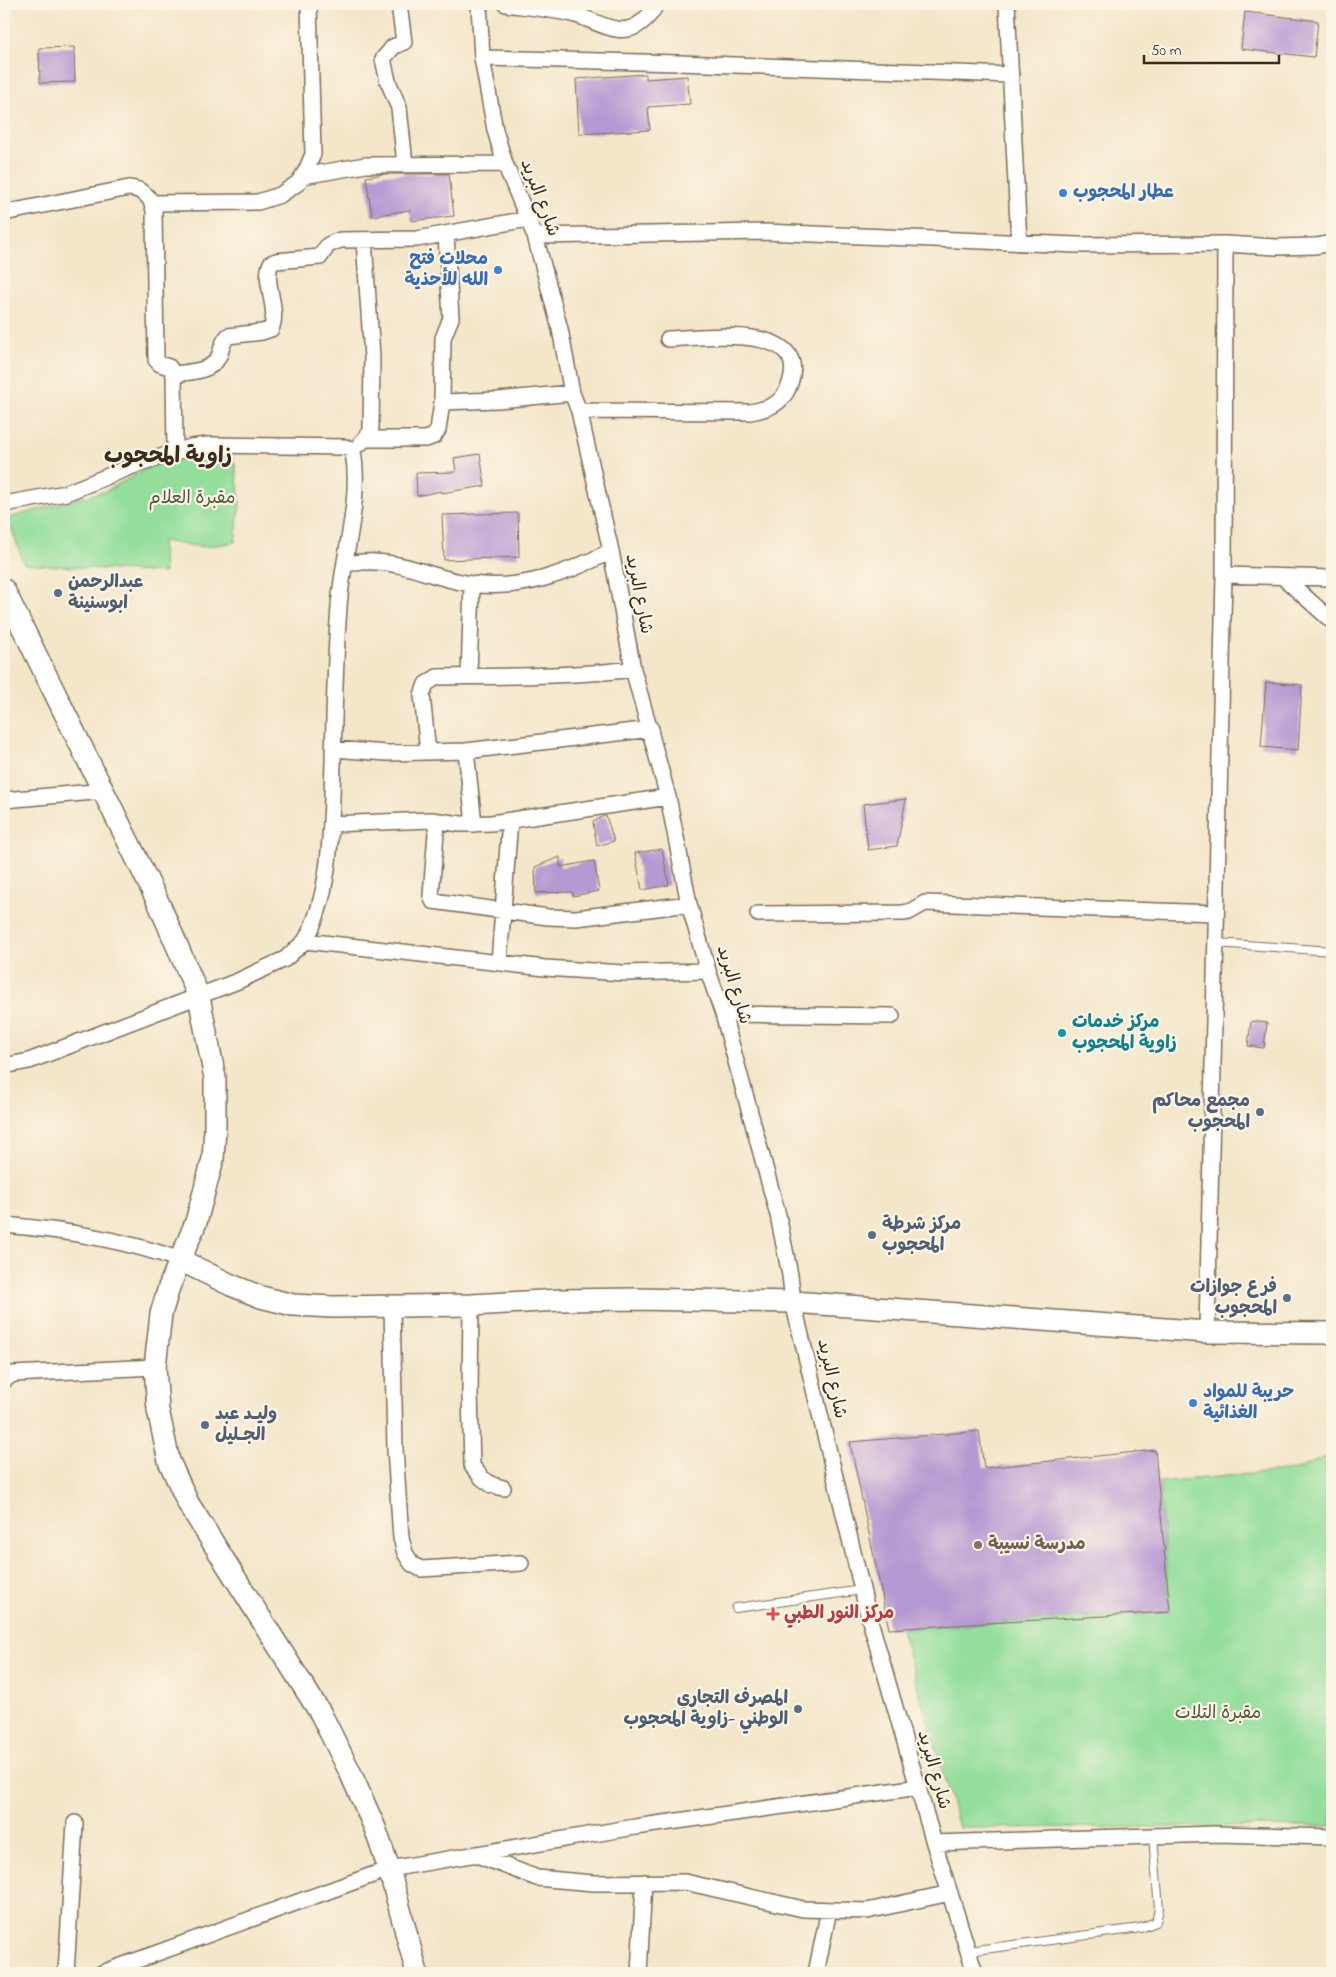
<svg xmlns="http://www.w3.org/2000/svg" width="1336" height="1977" font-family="'Indie Flower','Playpen Sans Arabic',sans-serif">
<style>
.green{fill:#93de9b;stroke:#67845c}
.building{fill:#b698d2}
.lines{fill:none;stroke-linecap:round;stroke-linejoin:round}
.lane-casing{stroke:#7b6c5a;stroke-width:10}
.street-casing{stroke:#7b6c5a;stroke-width:18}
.secondary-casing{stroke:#7b6c5a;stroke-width:24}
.lane{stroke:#fff;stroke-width:8}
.street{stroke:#fff;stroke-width:15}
.secondary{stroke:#fff;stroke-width:21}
.shop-dot{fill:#3f7fe0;stroke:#fcf5e5;stroke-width:2}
.service-dot{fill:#5c6f8a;stroke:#fcf5e5;stroke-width:2}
.culture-dot{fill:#0f9aa8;stroke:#fcf5e5;stroke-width:2}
.education-dot{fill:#8d6e63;stroke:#fcf5e5;stroke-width:2}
.health-dot{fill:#e0444e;stroke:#fcf5e5;stroke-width:2}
.labels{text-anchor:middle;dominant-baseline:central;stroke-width:4.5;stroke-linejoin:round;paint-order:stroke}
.shop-label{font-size:18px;font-weight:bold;fill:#366cbe;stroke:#fcf5e5;text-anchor:start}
.street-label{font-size:18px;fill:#3b2a1e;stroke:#fcf5e5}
.park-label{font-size:18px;fill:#51573d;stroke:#fcf5e5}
.service-label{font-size:18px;font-weight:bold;fill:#4e5e75;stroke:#fcf5e5;text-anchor:start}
.culture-label{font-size:18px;font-weight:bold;fill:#0d838f;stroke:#fcf5e5;text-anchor:start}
.education-label{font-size:18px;font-weight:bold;fill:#785e54;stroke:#fcf5e5;text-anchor:start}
.health-label{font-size:18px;font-weight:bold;fill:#be3a42;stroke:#fcf5e5;text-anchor:start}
.district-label{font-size:22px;font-weight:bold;fill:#3b2a1e;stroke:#fcf5e5}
</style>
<rect width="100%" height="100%" fill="#fcf5e5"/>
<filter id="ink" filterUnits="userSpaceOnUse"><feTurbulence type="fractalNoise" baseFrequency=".02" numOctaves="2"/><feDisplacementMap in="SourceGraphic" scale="10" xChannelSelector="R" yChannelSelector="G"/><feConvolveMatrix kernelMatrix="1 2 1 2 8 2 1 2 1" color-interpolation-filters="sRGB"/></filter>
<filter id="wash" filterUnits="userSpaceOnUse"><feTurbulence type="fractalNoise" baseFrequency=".0096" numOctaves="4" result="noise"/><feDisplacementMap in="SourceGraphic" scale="20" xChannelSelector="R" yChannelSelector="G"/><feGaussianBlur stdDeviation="1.12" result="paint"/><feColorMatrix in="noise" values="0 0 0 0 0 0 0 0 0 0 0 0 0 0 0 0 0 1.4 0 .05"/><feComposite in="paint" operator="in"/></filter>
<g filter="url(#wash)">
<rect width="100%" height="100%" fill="#f3e6c9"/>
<path class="green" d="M212 449 227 452 233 459 236 469 240 503 235 542 203 547 162 541 164 573 24 564 8 518 106 491 168 457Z
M1332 1454V1826L959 1828 901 1629 1170 1612 1159 1482 1296 1470Z"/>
<g id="blocks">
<path class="building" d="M1245 12 1318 21 1314 57 1241 49Z
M74 47 75 82 40 83 39 48Z
M646 74V79L687 76 690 104 648 107 650 130 579 134 576 79Z
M385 174H449L454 216 411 221 410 210 372 216 366 177Z
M480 454 485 486 441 493V491L417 496 416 473 456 472 454 458Z
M518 513 519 557 444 560 442 515Z
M1266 682 1302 685 1298 750 1261 747Z
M906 799 897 846 868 850 863 804Z
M604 816H606L614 841 597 846 593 822Z
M662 849 669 885 642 890 635 853Z
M560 857V867L594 861 599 891 573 896 572 892 536 893 535 867Z
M1251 1021 1267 1023 1264 1048 1248 1046Z
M979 1431 984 1468 1155 1450 1170 1612 889 1629 850 1442Z"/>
</g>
</g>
<g filter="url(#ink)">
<use href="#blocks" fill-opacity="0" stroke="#7b6c5a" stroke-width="1"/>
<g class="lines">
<g class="lane-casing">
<path id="lane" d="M1216 943 1332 951
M736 1608 862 1590
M969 1951 1140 1928 1156 1922 1159 1909 1153 1836"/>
</g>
<g class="street-casing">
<path id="street" d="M399 4 404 42 393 47 383 59 388 81 399 108 405 164
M479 4 482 58 495 130 505 164 535 236 560 329 572 393 579 411 611 551 633 669 668 797 689 904 708 971 723 1014 778 1215 790 1275 793 1302 867 1610 934 1843 975 1973
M506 4C528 7 551 9 572 14 595 19 620 41 642 22 648 17 653 11 656 4
M1007 4 1019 243
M482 58 679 63 1011 75
M303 176 366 165 505 164
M153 203 258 202 280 195 298 183 306 171 313 154 309 4
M4 213 129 188C142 189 152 197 154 211L156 360 160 364 169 367 174 374 175 451
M535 236 765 232 1077 245 1225 244 1276 247 1316 246 1332 243
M174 374C187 372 211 372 218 358 222 351 221 343 228 336L262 332 271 329C280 308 262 283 271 263L276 261 320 257 328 245 340 240 417 239 528 219
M442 402 443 338 451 318 446 235
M579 411 750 412C767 409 782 405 789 386 814 321 701 338 668 339
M365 439H426L434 436 438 430 442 402 498 400 572 393
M360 444 370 433 371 428 372 357 364 240
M4 504 66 493 133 466 191 447 208 445 345 447 351 449 353 452C362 501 342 558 339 607 335 659 334 711 333 763 331 818 333 893 305 941
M345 564C355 563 365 561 375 562 408 563 439 580 472 584 521 591 568 573 611 551
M1224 575 1332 578
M1284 578 1332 621
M469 676 472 584
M333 749 387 753 466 751 651 729
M466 751 474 824
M428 752 422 695 426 684 437 677C502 676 568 677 633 669
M4 800 105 791
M437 821 431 895 433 901 548 917 576 918 689 904
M331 824 431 820 461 824 491 823 668 797
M758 914 903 913 909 912 925 903 1216 913
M499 962 510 820
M723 1014 892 1016
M4 1066 29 1061 238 981 285 959 305 941 545 968 623 973 708 971
M4 1225C64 1230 123 1239 180 1260
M471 1305 470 1393 472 1466 482 1478 492 1485 503 1488
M392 1306 395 1449 401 1538 405 1553 412 1564 421 1569 521 1563
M1207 1332 1224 575 1225 244
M4 1380 13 1374 155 1367
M934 1843 1216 1834 1332 1837
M477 1855 537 1878 593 1883 685 1882 803 1909 867 1911 950 1893
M66 1973 75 1823
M102 1973 389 1869 635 1827 919 1787
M639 1973 644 1882
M816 1973 829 1910"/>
</g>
<g class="secondary-casing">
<path id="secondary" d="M4 590 160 906 199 997 215 1078V1129L213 1159 196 1222 169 1287 161 1314 155 1367 158 1410 169 1461 188 1503 321 1714 350 1772 375 1828 389 1869 417 1973
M180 1260 231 1285 261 1297 293 1305 333 1307 471 1305 560 1300 635 1299 793 1302 1207 1332 1332 1333"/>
</g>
<use href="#lane" class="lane"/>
<use href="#street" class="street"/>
<use href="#secondary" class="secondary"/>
</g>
</g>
<g class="shop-dot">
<circle cx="1063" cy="193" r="5"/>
<circle cx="498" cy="270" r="5"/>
<circle cx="1193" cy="1403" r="5"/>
</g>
<g class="service-dot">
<circle cx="58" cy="593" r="5"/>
<circle cx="1260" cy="1112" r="5"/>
<circle cx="872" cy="1235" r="5"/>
<circle cx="1287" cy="1298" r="5"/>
<circle cx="205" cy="1425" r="5"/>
<circle cx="798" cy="1709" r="5"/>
</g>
<circle class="culture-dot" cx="1062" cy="1033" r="5"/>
<circle class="education-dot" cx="978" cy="1545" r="5"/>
<path class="health-dot" d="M770.5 1606.5h5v5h5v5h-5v5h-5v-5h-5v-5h5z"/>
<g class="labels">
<g class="shop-label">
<text x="1073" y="193">عطار المحجوب</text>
<text x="488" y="260" text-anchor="end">محلات فتح<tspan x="488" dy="21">الله للأحذية</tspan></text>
<text x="1203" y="1393">حريبة للمواد<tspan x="1203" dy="21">الغذائية</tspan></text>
</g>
<g class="street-label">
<text transform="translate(539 198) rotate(69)">شارع البريد</text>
<text transform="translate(638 594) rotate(79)">شارع البريد</text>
<text transform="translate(733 985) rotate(73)">شارع البريد</text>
<text transform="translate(831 1379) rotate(77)">شارع البريد</text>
<text transform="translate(933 1770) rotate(74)">شارع البريد</text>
</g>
<g class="park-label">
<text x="192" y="499">مقبرة العلام</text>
<text x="1218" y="1714">مقبرة التلات</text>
</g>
<g class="service-label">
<text x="68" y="583">عبدالرحمن<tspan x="68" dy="21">ابوسنينة</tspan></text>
<text x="1250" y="1102" text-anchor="end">مجمع محاكم<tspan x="1250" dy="21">المحجوب</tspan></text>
<text x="882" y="1225">مركز شرطة<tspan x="882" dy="21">المحجوب</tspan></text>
<text x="1277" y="1288" text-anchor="end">فرع جوازات<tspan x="1277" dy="21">المحجوب</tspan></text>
<text x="215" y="1415">وليـد عبد<tspan x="215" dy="21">الجـليل</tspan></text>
<text x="788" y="1699" text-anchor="end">المصرف التجاري<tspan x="788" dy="21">الوطني -زاوية المحجوب</tspan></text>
</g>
<g class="culture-label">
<text x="1072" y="1023">مركز خدمات<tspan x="1072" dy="21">زاوية المحجوب</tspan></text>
</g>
<g class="education-label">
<text x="988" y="1545">مدرسة نسيبة</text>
</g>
<g class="health-label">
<text x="784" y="1614">مركز النور الطبي</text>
</g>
<g class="district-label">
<text x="168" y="457">زاوية المحجوب</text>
</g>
</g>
<rect width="1336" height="1977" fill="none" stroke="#fcf5e5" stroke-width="20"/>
<path d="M1144 55v8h135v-8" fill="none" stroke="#3b2a1e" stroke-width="2.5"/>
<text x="1151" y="55" font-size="15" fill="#3b2a1e" stroke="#fcf5e5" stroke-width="4" paint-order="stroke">50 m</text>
</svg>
